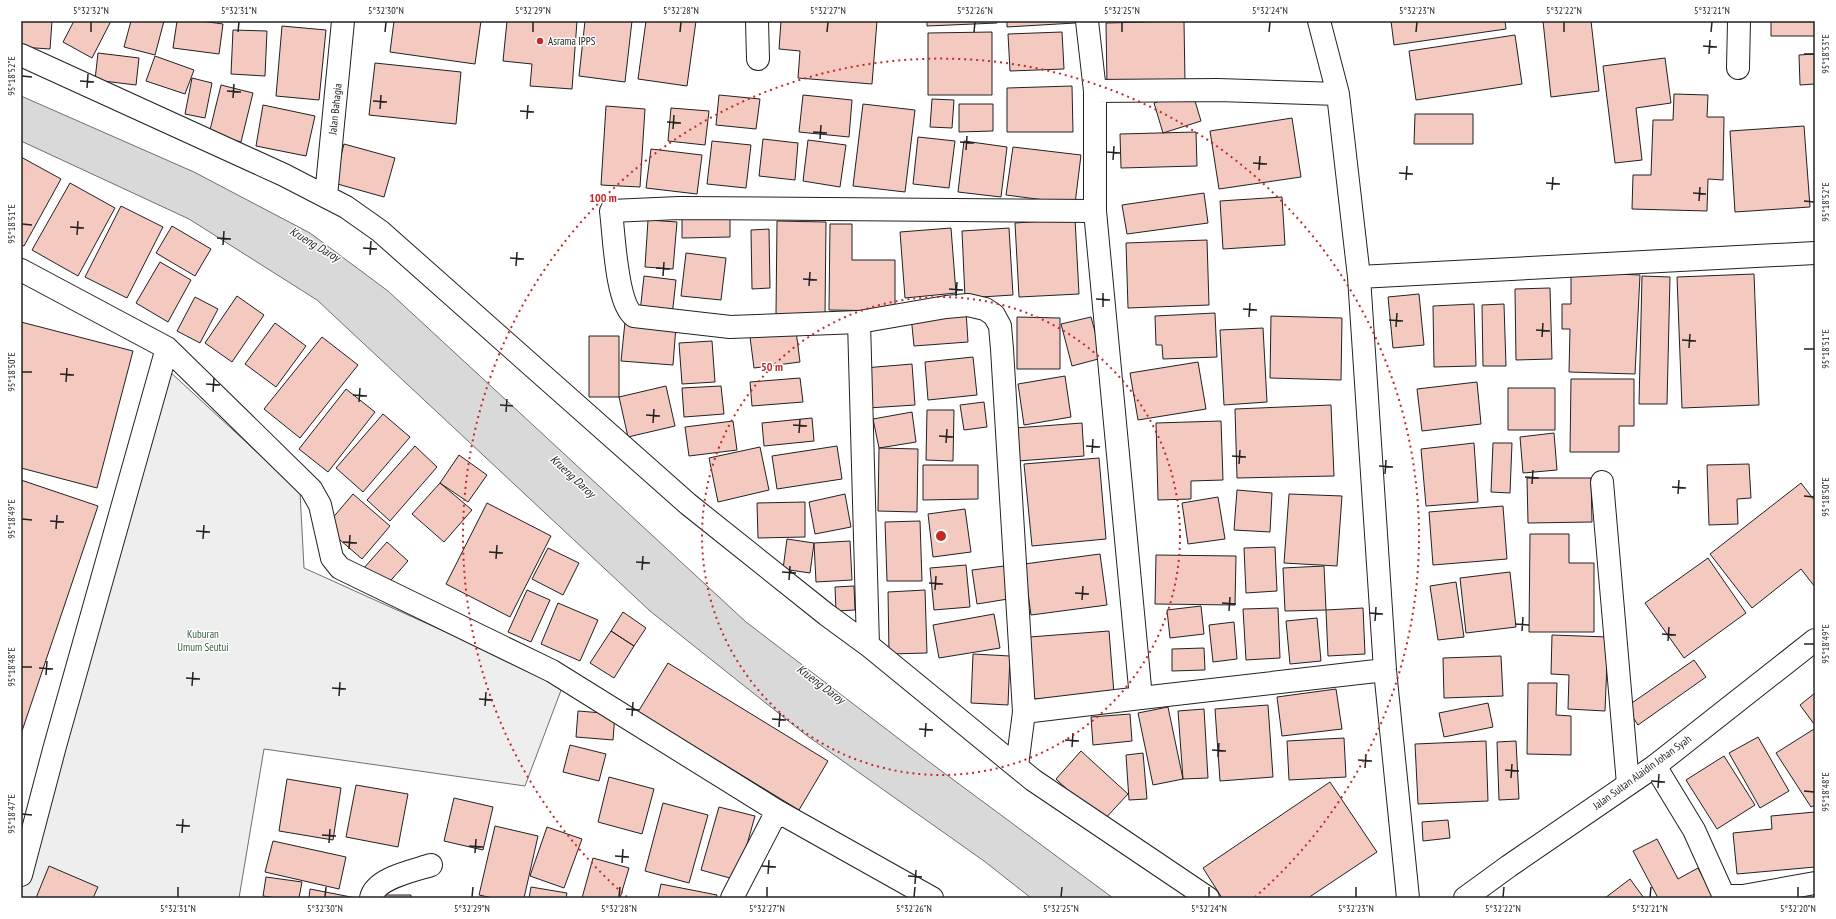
<svg xmlns="http://www.w3.org/2000/svg" width="1836" height="919" font-family="'PT Sans Narrow',sans-serif">
<style>
.green{fill:#eee;stroke:#6f6f6f}
.water{fill:#d9d9d9;stroke:#6f6f6f}
.building{fill:#f3c9c0;stroke:#222}
.lines{fill:none;stroke-linecap:round;stroke-linejoin:round}
.street-casing{stroke:#222;stroke-width:24}
.secondary-casing{stroke:#222;stroke-width:24}
.street{stroke:#fff;stroke-width:22}
.secondary{stroke:#fff;stroke-width:22}
.ticks{fill:none;stroke:#222;stroke-width:1.5}
.ring{fill:none;stroke:#c62828;stroke-width:2;stroke-dasharray:2 4}
.poi-dot{fill:#c62828;stroke:#fff;stroke-width:1.5}
.labels{text-anchor:middle;dominant-baseline:central;stroke-width:3;stroke-linejoin:round;paint-order:stroke}
.poi-label{font-size:11px;fill:#222;stroke:#fff;text-anchor:start}
.street-label{font-size:11px;fill:#222;stroke:#fff}
.park-label{font-size:11px;fill:#2f5e38;stroke:#fff}
.water-label{font-size:12px;font-style:italic;fill:#222;stroke:#fff}
.centre{fill:#c62828;stroke:#fff;stroke-width:2}
.ring-label{font-size:12px;text-anchor:middle;font-weight:bold;fill:#c62828;stroke:#fff;stroke-width:3;stroke-linejoin:round;paint-order:stroke}
.neatline{fill:none;stroke:#222;stroke-width:1.5}
.ticks-label{font-size:10px;text-anchor:middle;fill:#222}
</style>
<rect width="100%" height="100%" fill="#fff"/>
<path class="green" d="M154 357 300 492 304 568 563 685 525 786 264 749 239 898H21V832Z"/>
<path class="water" d="M21 96 194 172 310 233 388 291 746 622 928 761 1113 898H1031L984 861 806 735 650 611 317 300 189 219 21 141Z"/>
<path class="building" d="M21 21H52L50 49 21 47Z
M74 21H111L92 58 63 42Z
M131 21H164L155 55 124 47Z
M177 21H201L223 24 219 54 173 48Z
M394 21H481L475 64 390 52Z
M507 21H577L572 89 530 86 532 64 503 61Z
M585 21H632L625 82 579 76Z
M646 21H696L687 86 638 79Z
M781 21H877L872 84 798 78 800 51 779 49Z
M927 21H997V23L927 26Z
M1007 21H1075V23L1007 27Z
M1184 21 1185 83 1107 85 1106 23Z
M1391 21H1505L1506 29 1394 45Z
M1543 21H1591L1599 91 1551 97Z
M1771 21H1815V36H1771Z
M282 26 326 30 319 100 276 96Z
M233 30 267 31 265 76 231 74Z
M992 32V95H928V33Z
M1062 32 1064 69 1010 71 1008 34Z
M1515 35 1522 84 1416 100 1409 51Z
M98 53 139 58 136 85 95 80Z
M1815 54V84L1800 85 1799 55Z
M155 56 194 70 185 94 146 81Z
M1665 58 1671 103 1636 108 1642 160 1615 163 1603 66Z
M375 63 461 72 456 124 369 115Z
M192 78 212 83 205 118 185 114Z
M221 85 253 93 241 142 209 134Z
M1072 86 1073 132H1007V88Z
M1192 91 1201 121 1163 133 1154 103Z
M1674 94 1708 95 1707 117H1724L1723 180 1708 179 1707 211 1632 209 1633 175H1651L1653 120H1673Z
M719 95 760 99 756 129 716 125Z
M803 95 852 100 849 137 799 132Z
M932 99 954 100 952 128 930 127Z
M863 104 915 110 905 192 853 186Z
M959 104H993V131L959 132Z
M263 105 315 116 306 156 256 146Z
M606 106 645 109 640 187 601 185Z
M671 108 709 111 705 145 668 141Z
M1415 114H1473V144H1414Z
M1292 118 1301 177 1219 189 1210 131Z
M1804 126 1810 207 1735 212 1730 131Z
M1196 132 1197 166 1121 168 1120 134Z
M918 137 955 141 949 188 913 184Z
M763 139 798 143 795 180 759 176Z
M808 140 846 145 840 187 803 181Z
M712 141 751 145 746 188 707 184Z
M964 141 1007 147 1001 197 958 192Z
M344 144 395 158 384 197 334 183Z
M1013 147 1081 155 1075 204 1006 195Z
M651 149 702 155 697 194 646 188Z
M21 157 61 179 24 246 21 245Z
M70 183 115 208 78 276 32 250Z
M1204 193 1208 223 1127 234 1122 205Z
M1282 197 1285 245 1223 249 1220 201Z
M121 206 163 227 127 298 85 277Z
M730 212V237L682 238V213Z
M1075 219 1079 294 1019 297 1015 223Z
M648 220 677 222 673 269 645 267Z
M777 221 826 222 825 315 776 314Z
M830 224H852V260H895V311L829 310Z
M172 226 211 249 195 276 156 253Z
M951 228 956 293 905 298 900 232Z
M1009 228 1013 295 965 298 962 231Z
M769 229 770 288 752 289 751 230Z
M1207 240 1209 305 1128 308 1126 243Z
M686 253 726 258 721 300 681 296Z
M160 262 191 280 168 322 136 303Z
M1571 272 1640 275 1635 374 1569 372 1570 329H1562V304H1571Z
M1754 274 1759 405 1682 408 1677 277Z
M644 276 676 280 672 316 640 312Z
M1642 276 1670 277 1667 404H1639Z
M1550 288 1552 359 1516 360 1515 289Z
M1419 294 1424 345 1393 348 1388 297Z
M237 296 264 315 232 362 205 343Z
M195 297 218 309 200 343 177 331Z
M1474 304 1476 366 1434 367 1433 306Z
M1504 304 1506 366H1483L1482 305Z
M966 311 968 342 914 346 911 316Z
M1215 313 1217 357 1163 359 1162 345H1156L1155 316Z
M1271 316 1342 318 1341 380 1270 378Z
M1017 317 1060 318V369H1017Z
M1091 317 1102 358 1072 366 1061 324Z
M21 322 133 351 97 488 21 468Z
M625 322 676 326 673 365 621 361Z
M275 323 306 346 276 387 245 364Z
M1263 328 1267 402 1224 405 1220 330Z
M796 331 800 362 754 368 750 337Z
M589 336H619V397H589Z
M322 337 358 365 300 438 264 409Z
M712 341 715 382 682 384 679 343Z
M973 357 977 395 928 400 925 362Z
M1198 362 1206 409 1138 420 1130 373Z
M912 364 915 405 868 408 864 368Z
M1065 376 1071 417 1024 425 1018 384Z
M800 378 803 402 752 406 750 382Z
M1571 379H1634V426H1619V452H1570Z
M1477 382 1481 424 1422 431 1417 389Z
M666 386 675 426 628 437 619 397Z
M721 386 724 414 684 417 682 388Z
M1508 388H1555V430H1508Z
M346 389 375 412 328 472 299 449Z
M984 402 987 427 964 430 960 405Z
M1331 405 1334 476 1237 478 1235 409Z
M927 410H954L953 461 926 460Z
M912 412 916 442 879 448 873 419Z
M383 414 410 437 363 492 336 468Z
M812 418 814 441 764 446 762 423Z
M733 421 737 450 689 456 685 427Z
M1221 421 1223 480 1191 481V499L1158 500 1156 423Z
M1082 423 1084 456 1018 461 1015 428Z
M1554 433 1557 470 1523 473 1520 437Z
M1474 443 1478 502 1426 506 1421 449Z
M1493 443H1512L1510 493 1491 492Z
M415 446 437 467 390 521 367 500Z
M837 446 842 479 777 489 772 456Z
M760 447 769 490 718 502 709 458Z
M879 448 918 449 917 512 878 511Z
M459 455 487 475 468 502 440 483Z
M1099 458 1106 539 1032 546 1024 464Z
M1749 464 1751 498 1737 499 1738 524 1709 525 1707 465Z
M923 465H978V499L923 500Z
M1527 478H1591L1592 522 1528 523Z
M21 480 98 506 21 734Z
M440 483 472 510 444 542 412 514Z
M1801 483 1815 501V587L1801 569 1752 608 1710 554Z
M1237 490 1272 493 1270 532 1234 530Z
M353 494 390 526 362 559 325 527Z
M845 494 851 527 815 534 809 502Z
M1289 494 1342 496 1337 566 1284 563Z
M1218 497 1225 539 1188 544 1182 503Z
M805 502V537L758 538 757 503Z
M487 503 551 536 510 617 446 584Z
M1503 506 1507 559 1433 565 1429 512Z
M965 509 971 552 933 557 928 514Z
M920 521 922 581H887L885 522Z
M1530 534H1569V563H1594V632H1529Z
M787 539 814 543 810 573 783 569Z
M850 541 852 580 816 582 814 543Z
M387 542 408 561 384 588 363 569Z
M1275 547 1277 591 1246 593 1244 548Z
M548 548 579 563 563 595 532 579Z
M1100 554 1107 605 1031 615 1024 564Z
M1156 555 1236 556 1235 605 1155 604Z
M1708 558 1746 613 1684 658 1645 603Z
M966 565 970 607 934 610 930 568Z
M1004 566 1008 599 977 604 972 570Z
M1324 566 1326 610 1285 611 1283 568Z
M1510 572 1516 627 1466 633 1460 578Z
M1456 582 1464 637 1438 640 1430 586Z
M854 586 855 610 836 611 835 587Z
M527 590 550 600 531 642 508 632Z
M925 590 927 653 889 654 888 592Z
M558 603 598 620 580 661 541 644Z
M1201 606 1204 634 1170 638 1167 610Z
M1278 608 1280 658 1246 660 1243 609Z
M1363 608 1365 654 1328 656 1326 610Z
M623 612 646 628 634 646 611 631Z
M994 614 1000 648 939 658 933 625Z
M1317 618 1321 661 1290 664 1286 621Z
M1234 622 1237 659 1213 662 1209 625Z
M611 631 634 646 614 678 590 663Z
M1109 631 1114 694 1034 699 1029 637Z
M1552 635 1608 637 1605 711 1568 709 1569 675 1551 674Z
M1204 648 1205 670 1172 671V649Z
M973 654 1010 656 1008 705 971 703Z
M1501 656 1503 696 1444 698 1443 658Z
M1694 660 1706 677 1638 725 1626 707Z
M668 663 828 761 799 810 638 712Z
M1528 683H1557L1556 715 1571 716V755L1527 754Z
M1336 689 1342 729 1282 736 1277 697Z
M1815 693V723L1814 724 1800 705Z
M1488 703 1493 727 1444 737 1439 713Z
M1268 705 1273 777 1220 781 1215 709Z
M1168 707 1183 779 1153 785 1138 713Z
M1204 709 1208 778 1183 779 1178 711Z
M578 711 615 714 613 740 576 737Z
M1130 714 1132 741 1093 745 1091 717Z
M1814 729 1815 731V805L1811 807 1776 753Z
M1758 737 1789 791 1760 808 1729 753Z
M1344 738 1346 777 1289 780 1287 741Z
M1486 741 1488 801 1418 804 1415 744Z
M1516 741 1519 799 1499 800 1497 742Z
M570 745 606 754 599 781 563 772Z
M1081 751 1128 794 1102 822 1056 779Z
M1143 753 1147 799 1129 800 1126 755Z
M1724 756 1755 805 1717 829 1686 780Z
M609 777 654 789 642 834 598 822Z
M287 779 341 788 333 840 279 831Z
M1330 782 1377 852 1308 898H1249L1248 897 1246 898H1222L1203 868Z
M356 785 408 794 398 847 346 837Z
M454 798 493 807 483 850 444 841Z
M663 803 708 815 689 883 645 871Z
M719 807 755 816 737 880 701 870Z
M1815 812V867L1737 874 1733 833 1772 829 1771 816Z
M1448 820 1450 838 1423 841 1422 822Z
M495 826 538 836 524 898H493L479 895Z
M547 827 582 839 564 888 530 876Z
M1657 839 1678 879 1698 868 1714 898H1658L1633 851Z
M273 841 346 857 339 889 265 872Z
M593 858 629 868 620 898H582Z
M49 866 98 887 93 898H36Z
M266 877 302 882 299 898H277L263 896Z
M1630 879 1644 898H1605Z
M661 884 717 895 716 898H658Z
M531 887 567 893 566 898H529Z
M310 889 356 898H309Z
M378 895H411V898H378Z"/>
<g class="lines">
<g class="street-casing">
<path id="street" d="M757 21 758 59
M1087 21 1095 91V211L1141 698 1385 670
M1319 21 1338 94 1359 277 1385 670 1408 898
M21 55 284 175 346 207 380 231 688 504 827 615 868 645 1033 780 1208 898
M1738 68 1739 21
M1095 91 1218 90 1338 94
M326 196 343 21
M21 270 167 348 311 489 320 505 332 558 340 568 552 671 777 811 932 898
M1359 277 1815 253
M859 322 868 645
M1602 482 1628 784
M1024 712 1141 698
M1017 766 1024 712 1002 349 1000 326 994 315 985 309 968 305 946 307 859 322 730 327 634 316C616 303 614 234 611 211L679 208 1095 211
M1655 766 1694 830 1722 892 1730 896H1743L1815 883
M21 875 55 746 167 348
M371 898C375 878 413 871 431 865
M732 898 777 811"/>
</g>
<g class="secondary-casing">
<path id="secondary" d="M1465 898 1509 866 1655 766 1815 640"/>
</g>
<use href="#street" class="street"/>
<use href="#secondary" class="secondary"/>
</g>
<path class="ticks" d="M91 32V22M238 32 239 22M385 32 386 22M533 32V22M680 32 681 22M827 32 828 22M974 32 975 22M1122 32V22M1269 32 1270 22M1416 32 1417 22M1564 32V22M1711 32 1712 22M1703 46 1717 47M1709 54 1710 40M1804 54H1814M22 76 32 77M80 81 94 82M87 88 88 74M227 91 241 92M233 98 234 84M373 101 387 102M380 109 381 95M520 111 534 112M527 119 528 105M667 122 681 123M673 129 674 115M813 132 827 133M820 139 821 125M960 142 974 143M966 150 967 136M1106 152 1120 153M1113 160 1114 146M1253 163 1267 164M1259 170 1260 156M1399 173 1413 174M1406 180 1407 166M1546 183 1560 184M1552 190 1553 177M1693 193 1706 194M1699 201 1700 187M1804 201 1814 202M22 224 32 225M70 227 84 228M77 235 78 221M217 238 231 239M223 245 224 231M363 248 377 249M370 255 371 241M510 258 524 259M516 266 517 252M656 268 670 269M663 276 664 262M803 279 817 280M809 286 810 272M949 289 963 290M956 296 957 282M1096 299 1110 300M1103 307V293M1243 309 1257 310M1249 317 1250 303M1389 320 1403 321M1396 327 1397 313M1536 330 1550 331M1542 337 1543 323M1682 340 1696 341M1689 348 1690 334M1804 349H1814M22 372H32M60 374 74 375M66 382 67 368M206 384 220 385M213 392 214 378M353 395 367 396M359 402 360 388M500 405 513 406M506 412 507 399M646 415 660 416M653 423 654 409M793 425 807 426M799 433 800 419M939 436 953 437M946 443 947 429M1086 446 1100 447M1092 453 1093 439M1232 456 1246 457M1239 464 1240 450M1379 466 1393 467M1385 474 1386 460M1525 477 1539 478M1532 484 1533 470M1672 487 1686 488M1678 494 1679 480M1804 496 1814 497M22 519 32 520M50 521 64 522M56 529 57 515M196 531 210 532M203 539 204 525M343 542 357 543M349 549 350 535M489 552 503 553M496 559 497 545M636 562 650 563M642 570 643 556M782 572 796 573M789 580 790 566M929 583 943 584M935 590 936 576M1075 593 1089 594M1082 600 1083 586M1222 603 1236 604M1229 611 1230 597M1369 613 1383 614M1375 621 1376 607M1515 624 1529 625M1522 631 1523 617M1662 634 1676 635M1668 641 1669 627M1804 644H1814M22 667H32M39 668 53 669M46 675 47 661M186 678 200 679M192 686 193 672M332 688 346 689M339 696 340 682M479 699 493 700M485 706 486 692M626 709 639 710M632 716 633 702M772 719 786 720M779 727 780 713M919 729 933 730M925 737 926 723M1065 740 1079 741M1072 747 1073 733M1212 750 1226 751M1218 757 1219 743M1358 760 1372 761M1365 768 1366 754M1505 770 1519 771M1511 778 1512 764M1651 781 1665 782M1658 788 1659 774M1804 791 1814 792M22 814 32 815M176 825 190 826M182 833 183 819M322 835 336 836M329 843 330 829M469 846 483 847M475 853 476 839M615 856 629 857M622 863 623 849M762 866 776 867M768 874 769 860M908 876 922 877M915 884 916 870M178 897V887M325 897 326 887M472 897 473 887M619 897 620 887M767 897V887M914 897 915 887M1061 897 1062 887M1209 897V887M1356 897V887M1503 897 1504 887M1650 897 1651 887M1798 897V887"/>
<g class="ring">
<circle cx="941" cy="536" r="239"/>
<path d="M627 897A478 478 0 1 1 1255 897"/>
</g>
<circle class="poi-dot" cx="540" cy="41" r="4"/>
<g class="labels">
<g class="poi-label">
<text x="548" y="41">Asrama IPPS</text>
</g>
<g class="street-label">
<text transform="translate(335 109) rotate(-84)">Jalan Bahagia</text>
<text transform="translate(1642 772) rotate(-36)">Jalan Sultan Alaidin Johan Syah</text>
</g>
<g class="park-label">
<text x="203" y="634">Kuburan<tspan x="203" dy="13">Umum Seutui</tspan></text>
</g>
<g class="water-label">
<text transform="translate(315 244) rotate(31)">Krueng Daroy</text>
<text transform="translate(573 476) rotate(43)">Krueng Daroy</text>
<text transform="translate(821 684) rotate(37)">Krueng Daroy</text>
</g>
</g>
<circle cx="941" cy="536" r="6" class="centre"/>
<g class="ring-label">
<text x="603" y="202">100 m</text>
<text x="772" y="371">50 m</text>
</g>
<rect width="1836" height="919" fill="none" stroke="#ffffff" stroke-width="44"/>
<rect x="22" y="22" width="1792" height="875" class="neatline"/>
<g class="ticks-label">
<text x="91" y="14">5°32'32"N</text>
<text x="239" y="14">5°32'31"N</text>
<text x="386" y="14">5°32'30"N</text>
<text x="533" y="14">5°32'29"N</text>
<text x="681" y="14">5°32'28"N</text>
<text x="828" y="14">5°32'27"N</text>
<text x="975" y="14">5°32'26"N</text>
<text x="1122" y="14">5°32'25"N</text>
<text x="1270" y="14">5°32'24"N</text>
<text x="1417" y="14">5°32'23"N</text>
<text x="1564" y="14">5°32'22"N</text>
<text x="1712" y="14">5°32'21"N</text>
<text transform="translate(1825 54) rotate(-90)" y="4">95°18'53"E</text>
<text transform="translate(11 76) rotate(-90)" y="4">95°18'52"E</text>
<text transform="translate(1825 202) rotate(-90)" y="4">95°18'52"E</text>
<text transform="translate(11 224) rotate(-90)" y="4">95°18'51"E</text>
<text transform="translate(1825 349) rotate(-90)" y="4">95°18'51"E</text>
<text transform="translate(11 372) rotate(-90)" y="4">95°18'50"E</text>
<text transform="translate(1825 497) rotate(-90)" y="4">95°18'50"E</text>
<text transform="translate(11 519) rotate(-90)" y="4">95°18'49"E</text>
<text transform="translate(1825 644) rotate(-90)" y="4">95°18'49"E</text>
<text transform="translate(11 667) rotate(-90)" y="4">95°18'48"E</text>
<text transform="translate(1825 792) rotate(-90)" y="4">95°18'48"E</text>
<text transform="translate(11 814) rotate(-90)" y="4">95°18'47"E</text>
<text x="178" y="912">5°32'31"N</text>
<text x="325" y="912">5°32'30"N</text>
<text x="472" y="912">5°32'29"N</text>
<text x="619" y="912">5°32'28"N</text>
<text x="767" y="912">5°32'27"N</text>
<text x="914" y="912">5°32'26"N</text>
<text x="1061" y="912">5°32'25"N</text>
<text x="1209" y="912">5°32'24"N</text>
<text x="1356" y="912">5°32'23"N</text>
<text x="1503" y="912">5°32'22"N</text>
<text x="1650" y="912">5°32'21"N</text>
<text x="1798" y="912">5°32'20"N</text>
</g>
</svg>
